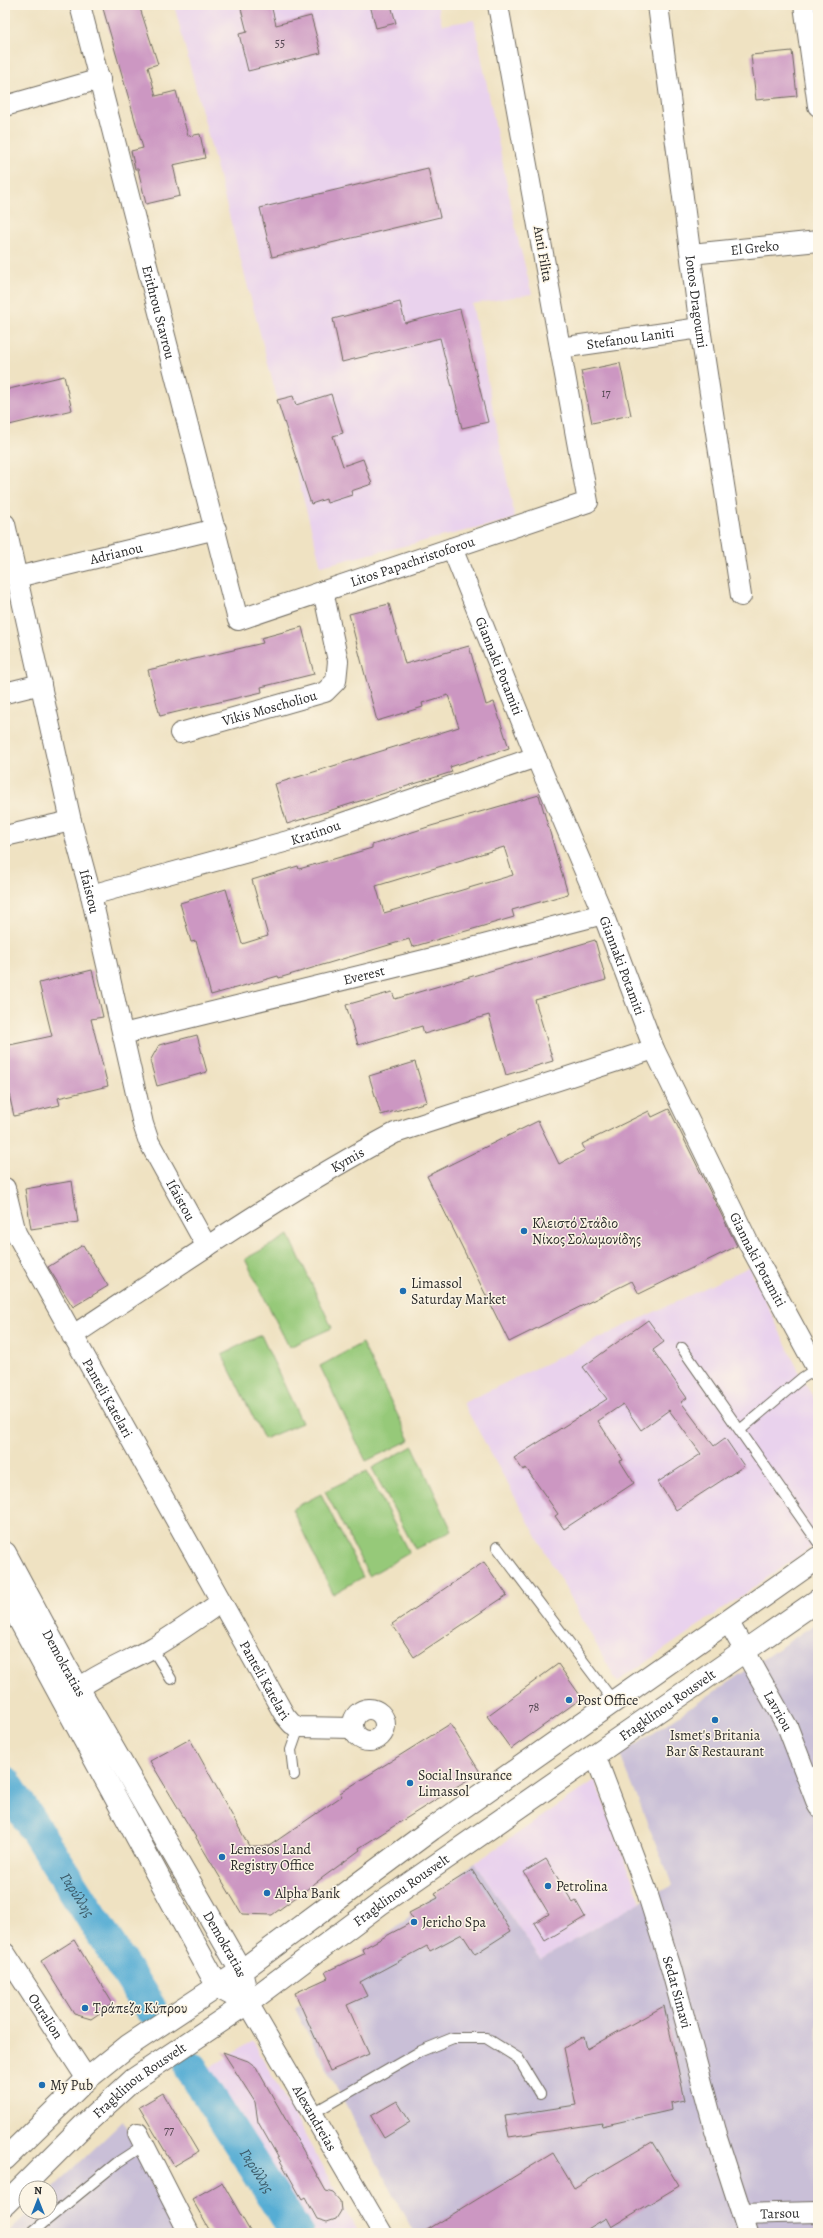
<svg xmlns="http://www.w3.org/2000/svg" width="823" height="2238" font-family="Alegreya,serif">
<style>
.built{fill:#e9d2ed}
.industrial{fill:#c9bfd7}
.green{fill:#96c979;stroke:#607a52}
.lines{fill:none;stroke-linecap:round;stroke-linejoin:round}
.river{stroke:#57add4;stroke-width:33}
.building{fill:#cc97c2;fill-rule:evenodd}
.lane-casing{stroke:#706b60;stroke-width:12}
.street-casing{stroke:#706b60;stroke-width:22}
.secondary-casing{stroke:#706b60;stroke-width:24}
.lane{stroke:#fff;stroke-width:10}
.street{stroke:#fff;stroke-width:20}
.secondary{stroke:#fff;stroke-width:22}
.poi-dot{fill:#1f6fb2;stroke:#fcf5e5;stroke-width:1.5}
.labels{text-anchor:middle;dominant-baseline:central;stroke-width:3;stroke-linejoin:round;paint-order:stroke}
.number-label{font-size:12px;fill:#534651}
.street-label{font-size:14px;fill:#2b2b2b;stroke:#fcf5e5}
.poi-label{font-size:14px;fill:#2b2b2b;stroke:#fcf5e5;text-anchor:start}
.water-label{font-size:15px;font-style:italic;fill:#3a5866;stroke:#fcf5e5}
</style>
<rect width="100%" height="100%" fill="#fcf5e5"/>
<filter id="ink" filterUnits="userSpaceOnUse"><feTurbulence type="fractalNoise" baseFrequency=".025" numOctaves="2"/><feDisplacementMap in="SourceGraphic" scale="8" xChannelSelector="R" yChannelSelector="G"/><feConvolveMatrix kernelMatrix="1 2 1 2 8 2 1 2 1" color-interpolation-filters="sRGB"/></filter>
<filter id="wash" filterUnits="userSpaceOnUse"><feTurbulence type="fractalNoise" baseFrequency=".012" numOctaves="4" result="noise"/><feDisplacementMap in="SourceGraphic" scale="16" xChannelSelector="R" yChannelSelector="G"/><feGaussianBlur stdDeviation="0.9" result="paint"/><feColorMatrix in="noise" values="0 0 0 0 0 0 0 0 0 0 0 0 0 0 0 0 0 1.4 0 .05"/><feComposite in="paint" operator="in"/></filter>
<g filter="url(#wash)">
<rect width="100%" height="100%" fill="#efe2c2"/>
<path class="built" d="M174 5H437L442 25 474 20 517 235 532 294 472 304 515 519 321 566Z
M749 1267 802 1378 818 1406V1543L617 1682 463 1403Z
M595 1780 641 1902 540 1959 475 1863Z
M253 2041 359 2233H303L201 2073Z"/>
<path class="industrial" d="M818 1622V2233H414L295 2009 475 1863 540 1959 672 1884 620 1755Z
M123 2121 175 2233H7L29 2212H50V2191Z"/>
<path class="green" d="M289 1235 332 1328 289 1347 245 1259Z
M261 1335 302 1423 264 1439 222 1354Z
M362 1343 410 1440 366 1461 320 1366Z
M413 1446 452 1531 415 1549 372 1468Z
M367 1471 409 1553 369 1576 325 1491Z
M321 1494 363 1577 333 1594 292 1509Z"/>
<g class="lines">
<g class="river">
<path id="s1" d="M5 1782 150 2008"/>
<path id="s2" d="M191 2068 297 2233"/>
</g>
</g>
<g id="blocks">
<path class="building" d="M102 5H139L158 64 148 67 156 96 176 91 188 136 200 134 205 158 173 165 180 196 146 204 138 169H135L131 151 143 148Z
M240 5H271L276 25 311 16 321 53 248 71 239 34 247 32Z
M370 5H391L396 23 376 28Z
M792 51 797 96 756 100 751 55Z
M428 168 440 217 272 257 260 208Z
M400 302 405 323 460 309 488 422 462 428 440 338 342 362 333 319Z
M620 363 631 415 592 423 581 371Z
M64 376 72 410 5 426V390Z
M331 394 343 433 333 436 343 466 363 459 372 484 351 491 352 495 327 503 326 499 311 504 277 400 293 396 296 405Z
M389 604 405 664 469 646 486 705 494 702 509 748 450 767 452 772 287 824 275 784 459 727 448 695 422 703 423 707 377 721 349 614Z
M302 627 314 674 261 687 262 692 160 716 148 670 263 643 261 638Z
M539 795 568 894 512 910 514 917 412 947 409 939 279 978 278 976 211 995 196 941 191 942 180 903 226 889 242 944 268 936 252 880 298 866 299 869 372 848V845L431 826ZM504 847 513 875 384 913 376 886Z
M595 940 606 980 535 1000 553 1061 506 1075 489 1015 424 1034 422 1026 358 1045 346 1005 392 992 395 999Z
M92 970 103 1017 91 1019 108 1086 58 1098 60 1105 14 1116 5 1076V1046L52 1036 39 983Z
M197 1035 207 1072 157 1086 150 1061 159 1045Z
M415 1062 427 1102 381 1115 369 1076Z
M669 1109 737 1246 639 1294 632 1281 509 1342 427 1176 538 1121 559 1164 585 1150 582 1144 649 1111 652 1117Z
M72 1181 78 1222 31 1229 25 1189Z
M83 1245 108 1286 73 1307 48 1267Z
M648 1320 664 1342 653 1350 687 1398 681 1402 714 1446 725 1438 744 1466 676 1510 658 1482 701 1454 669 1410 641 1430 623 1404 598 1421 623 1460 620 1461 634 1483 564 1529 555 1516 558 1514 526 1468 523 1470 514 1458 607 1399 583 1367Z
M484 1562 507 1595 414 1657 392 1624Z
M558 1664 582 1698 511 1749 487 1716Z
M450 1724 480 1772 359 1848 360 1850 272 1915 242 1914 150 1761 190 1739 249 1846H269L342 1796 340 1793Z
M546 1859 573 1903 576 1901 585 1917 545 1941 534 1923 549 1914 524 1872Z
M472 1870 511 1931 475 1954 462 1934 430 1951 427 1946 360 1982 367 1996 347 2005 369 2054 330 2071 295 1993 328 1978 325 1972 364 1954 362 1949 414 1921 409 1913 438 1898 435 1893Z
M74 1940 113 2004 91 2019 74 2014 41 1961Z
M664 2006 685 2100 671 2103 672 2110 602 2126 603 2123 509 2137 505 2116 576 2105 564 2048 584 2036 587 2049Z
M223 2052 248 2061 256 2067 326 2191 333 2193 340 2201 341 2211 336 2219 327 2222 317 2219 305 2197 302 2199 258 2122 255 2102Z
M163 2093 198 2152 174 2166 139 2107Z
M397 2101 410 2122 384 2138 371 2116Z
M652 2142 679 2186 611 2227 606 2218 581 2233H422L553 2153 574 2188Z
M222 2182 251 2233H211L192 2199Z"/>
</g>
</g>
<g filter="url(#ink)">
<use href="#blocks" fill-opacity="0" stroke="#706b60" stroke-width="1"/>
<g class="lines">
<g class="lane-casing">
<path id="lane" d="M682 1348 818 1542
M740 1430 802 1378 816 1369
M497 1547 614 1702
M152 1648 171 1679
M294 1775 291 1750 299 1727
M313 2113 421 2051 453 2038H486L518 2058 540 2094
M31 2233 118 2162 144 2145"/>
</g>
<g class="street-casing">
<g id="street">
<path id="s3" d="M80 5 238 620 588 502 498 5"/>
<path id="s4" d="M658 5 700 328 741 596"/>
<path d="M804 5 818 106"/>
<path d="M5 106 100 79"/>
<path id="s5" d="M691 254 818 241"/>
<path id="s6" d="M560 348 700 328"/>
<path id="s7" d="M5 524 71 821 91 895 143 1124 149 1142 207 1247"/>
<path id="s8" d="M452 548 536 757 603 914 654 1049 749 1244 818 1371"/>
<path id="s9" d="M17 577 216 529"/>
<path d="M5 693 41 684"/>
<path id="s10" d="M180 733 325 692 336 681 338 661 323 591"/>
<path d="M5 836 71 821"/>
<path id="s11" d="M91 895 299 838 536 757"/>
<path id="s12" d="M123 1034 457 952 603 914"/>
<path id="s13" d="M5 1188 16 1233 285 1716 292 1724 299 1727 353 1728"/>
<path id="s14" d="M72 1336C178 1266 283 1193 395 1133L654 1049"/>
<path id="s15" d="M728 1621 788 1728 818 1806"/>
<path d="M69 1700C76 1682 134 1659 152 1648 176 1634 198 1618 221 1602"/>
<circle cx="369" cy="1725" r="16"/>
<path id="s16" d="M595 1755 646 1889 671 1968 715 2131 748 2233"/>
<path id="s17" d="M5 1953 87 2079"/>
<path id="s18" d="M248 2003 382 2233"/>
<path d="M138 2133 189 2233"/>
<path id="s19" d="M742 2214 818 2212"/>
</g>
</g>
<g class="secondary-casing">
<g id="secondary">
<path id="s20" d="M5 1553 65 1665 241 1971 244 1984"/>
<path d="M5 1593 218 1987 231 1994"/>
<path d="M5 2159 87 2079 128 2046 241 1971 432 1829 818 1558"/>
<path id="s21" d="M5 2204 84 2125 133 2080 248 2003 380 1904 818 1600"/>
</g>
</g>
<use href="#lane" class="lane"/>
<use href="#street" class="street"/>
<use href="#secondary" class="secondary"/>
</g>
</g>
<g class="poi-dot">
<circle cx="524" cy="1231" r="4"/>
<circle cx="403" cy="1291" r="4"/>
<circle cx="569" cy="1700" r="4"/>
<circle cx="715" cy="1720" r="4"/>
<circle cx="410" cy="1783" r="4"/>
<circle cx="222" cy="1857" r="4"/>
<circle cx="548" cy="1886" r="4"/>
<circle cx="267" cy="1893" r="4"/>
<circle cx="414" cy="1922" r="4"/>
<circle cx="85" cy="2008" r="4"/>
<circle cx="42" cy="2085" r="4"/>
</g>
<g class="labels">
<g class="number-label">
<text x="280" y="43">55</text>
<text x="606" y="393">17</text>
<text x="534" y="1707">78</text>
<text x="169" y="2130">77</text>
</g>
<g class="street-label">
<text stroke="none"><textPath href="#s5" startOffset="64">El Greko</textPath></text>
<text transform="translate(543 254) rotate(80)">Anti Filita</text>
<text stroke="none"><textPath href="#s4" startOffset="299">Ionos Dragoumi</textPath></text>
<text stroke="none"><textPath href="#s3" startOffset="317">Erithrou Stavrou</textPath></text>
<text stroke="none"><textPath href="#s6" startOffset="71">Stefanou Laniti</textPath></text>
<text stroke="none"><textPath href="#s9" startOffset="102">Adrianou</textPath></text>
<text stroke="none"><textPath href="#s3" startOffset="819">Litos Papachristoforou</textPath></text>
<text stroke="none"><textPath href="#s8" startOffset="127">Giannaki Potamiti</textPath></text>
<text stroke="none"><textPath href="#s10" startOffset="93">Vikis Moscholiou</textPath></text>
<text stroke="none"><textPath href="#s11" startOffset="233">Kratinou</textPath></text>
<text stroke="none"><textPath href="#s7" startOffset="377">Ifaistou</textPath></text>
<text stroke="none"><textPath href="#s8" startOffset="451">Giannaki Potamiti</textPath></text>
<text stroke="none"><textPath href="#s12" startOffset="248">Everest</textPath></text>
<text stroke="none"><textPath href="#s14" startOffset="327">Kymis</textPath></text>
<text stroke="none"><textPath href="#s7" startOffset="701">Ifaistou</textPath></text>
<text stroke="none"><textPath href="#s8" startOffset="775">Giannaki Potamiti</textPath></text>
<text stroke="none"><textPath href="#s13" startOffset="235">Panteli Katelari</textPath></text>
<text stroke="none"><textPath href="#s20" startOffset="125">Demokratias</textPath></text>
<text stroke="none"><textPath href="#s13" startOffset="558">Panteli Katelari</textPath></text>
<text stroke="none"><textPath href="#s21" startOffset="831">Fragklinou Rousvelt</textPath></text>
<text stroke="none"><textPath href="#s15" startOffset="103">Lavriou</textPath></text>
<text stroke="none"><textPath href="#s21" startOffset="507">Fragklinou Rousvelt</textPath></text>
<text stroke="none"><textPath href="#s20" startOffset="449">Demokratias</textPath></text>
<text stroke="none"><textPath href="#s16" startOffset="251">Sedat Simavi</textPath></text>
<text stroke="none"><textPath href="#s17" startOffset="75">Ouralion</textPath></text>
<text stroke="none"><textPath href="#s21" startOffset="183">Fragklinou Rousvelt</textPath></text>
<text stroke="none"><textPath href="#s18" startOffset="133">Alexandreias</textPath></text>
<text stroke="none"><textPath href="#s19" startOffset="38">Tarsou</textPath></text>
</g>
<g class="poi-label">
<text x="532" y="1223">Κλειστό Στάδιο<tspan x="532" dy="16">Νίκος Σολωμονίδης</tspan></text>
<text x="411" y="1283">Limassol<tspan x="411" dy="16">Saturday Market</tspan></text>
<text x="577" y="1700">Post Office</text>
<text x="715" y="1735" text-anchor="middle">Ismet's Britania<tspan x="715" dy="16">Bar &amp; Restaurant</tspan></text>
<text x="418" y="1775">Social Insurance<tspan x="418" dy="16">Limassol</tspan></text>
<text x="230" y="1849">Lemesos Land<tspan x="230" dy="16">Registry Office</tspan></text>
<text x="556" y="1886">Petrolina</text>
<text x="275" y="1893">Alpha Bank</text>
<text x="422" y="1922">Jericho Spa</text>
<text x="93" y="2008">Τράπεζα Κύπρου</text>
<text x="50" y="2085">My Pub</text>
</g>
<g class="water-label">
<text stroke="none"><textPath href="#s1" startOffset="134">Γαρύλλης</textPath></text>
<text stroke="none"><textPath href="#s2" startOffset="122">Γαρύλλης</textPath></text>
</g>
</g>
<rect width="823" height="2238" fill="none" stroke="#fcf5e5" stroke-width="20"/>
<g transform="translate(38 2200)"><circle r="19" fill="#fcf5e5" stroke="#a8a49b"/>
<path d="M0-3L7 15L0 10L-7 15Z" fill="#1f6fb2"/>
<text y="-6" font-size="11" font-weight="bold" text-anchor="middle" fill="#2b2b2b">N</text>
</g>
</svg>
